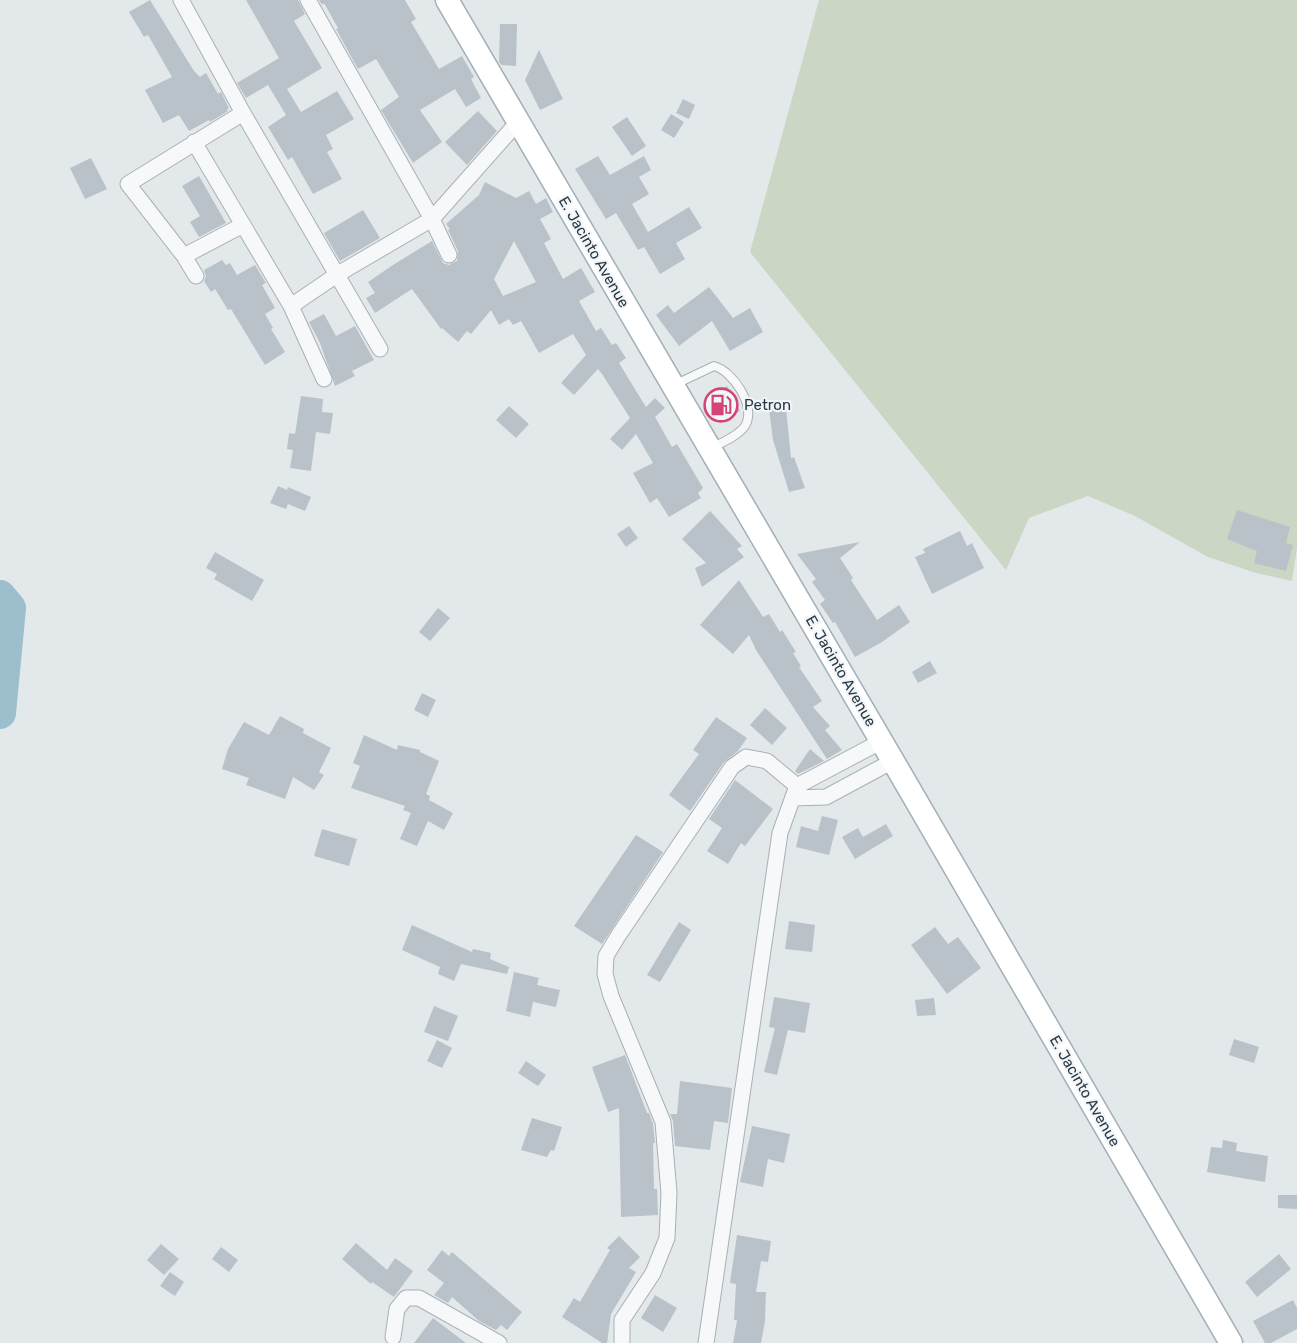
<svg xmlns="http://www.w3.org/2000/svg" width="1297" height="1343" font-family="Rubik,sans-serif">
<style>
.green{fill:#ccd6c4}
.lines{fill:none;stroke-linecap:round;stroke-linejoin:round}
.river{stroke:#9dbecc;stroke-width:32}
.building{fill:#bac2c9;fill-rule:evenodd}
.service-casing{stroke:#a8b0b6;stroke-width:10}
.minor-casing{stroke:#a8b0b6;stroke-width:17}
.primary-casing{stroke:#a2afb8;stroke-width:25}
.service{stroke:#f6f8f9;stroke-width:8}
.minor{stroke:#f6f8f9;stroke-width:15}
.primary{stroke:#fff;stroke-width:22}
.labels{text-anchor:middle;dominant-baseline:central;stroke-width:4.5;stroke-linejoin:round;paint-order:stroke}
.street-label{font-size:15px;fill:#2a3944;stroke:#f3f6f9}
.poi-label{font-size:15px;fill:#2a3944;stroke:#f3f6f9;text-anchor:start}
</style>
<rect width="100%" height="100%" fill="#e3e8eb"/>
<path class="green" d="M819 0H1297V548L1292 581 1256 573 1208 557 1135 516 1088 496 1029 518 1006 570 750 252Z"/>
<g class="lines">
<path class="river" d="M0 596 10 608 0 713"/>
</g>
<path class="building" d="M150 0 194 71 200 77 206 73 218 94 221 92 229 108 227 109 228 111 210 122 209 120 189 131 179 115 163 123 145 90 172 77 148 35 144 37 129 12Z
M246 0H298L305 14 294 21 322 68 287 89 301 112 337 91 354 119 326 135 333 149 327 152 342 179 313 194 292 157 288 160 268 127 286 115 268 85 246 98 237 83 279 58Z
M319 0H405L416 19 411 22 439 69 462 56 474 77 471 79 481 98 466 107 455 89 420 110 442 142 413 163 381 110 399 97 376 59 358 69 336 29 338 28 324 3 322 5Z
M500 24H517L516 66 501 65 499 62Z
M539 50 563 99 540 110 525 80Z
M683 99 695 105 689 119 676 113Z
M478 111 497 131 467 165 445 142Z
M671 114 684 122 674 138 661 130Z
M627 117 646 146 632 156 612 127Z
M598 156 610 175 644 156 651 170 639 177 649 194 632 204 648 232 689 207 702 228 676 243 685 259 660 274 644 247 638 250 616 213 606 219 575 169Z
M91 158 107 189 85 199 70 168Z
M199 176 226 223 199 237 190 222 200 216 182 186Z
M485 182 516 198 529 191 536 204 546 198 553 212 540 219 551 239 544 243 563 279 581 268 595 292 579 301 596 331 601 328 612 345 616 343 626 358 619 363 646 407 655 398 665 408 655 417 672 447 677 444 703 488 698 493 701 498 669 517 657 498 650 503 633 473 653 463 636 434 622 450 610 439 630 418 602 374 598 369 574 395 561 383 586 355 573 334 539 353 521 321 513 325 509 319 499 325 491 310 471 334 467 331 458 342 442 328 441 329 412 289 375 313 366 298 375 293 368 282 393 265 432 241 443 263 449 265 457 261 458 251 448 230 450 229 446 224 479 195ZM514 241 536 282 503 296 494 279Z
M363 210 380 238 340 261 324 233Z
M222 260 226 265 230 263 237 275 255 265 266 283 262 285 275 308 265 314 273 328 271 329 285 352 265 365 231 309 228 310 215 289 211 292 204 281 206 276 204 270Z
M709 287 733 318 750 308 763 332 730 351 712 321 679 346 656 315 668 305 674 313Z
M324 314 336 336 355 326 374 360 352 371 355 376 335 386 320 343 309 322Z
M727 386 740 411 718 422 705 398Z
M301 396 323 399 322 412 333 413 330 434 316 432 311 471 290 468 293 450 287 449 289 433 295 434Z
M509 406 529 424 516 438 496 420Z
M786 408 791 458 794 457 805 488 789 492 773 440 769 409Z
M278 486 287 490 288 487 311 497 305 511 288 504 286 509 270 503Z
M1237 510 1290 527 1286 543 1293 545 1286 571 1254 563 1257 551 1227 539Z
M710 511 742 546 737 549 744 557 702 587 695 568 706 563 682 539Z
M629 526 638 538 626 547 617 534Z
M960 531 967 546 972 543 984 568 932 594 915 557 925 553 923 549Z
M860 542 840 558 853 578 851 580 877 620 899 605 910 622 882 642 855 657 835 622 833 623 820 604 825 600 812 582 816 579 797 554Z
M215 552 264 580 252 601 214 579 217 574 206 568Z
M739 580 763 617 769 614 780 632 782 630 796 652 793 653 801 666 799 667 822 701 813 707 830 726 825 730 842 750 827 759 756 650 749 635 733 654 700 625Z
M438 608 450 618 430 641 419 632Z
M930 661 937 673 918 683 912 672Z
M422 693 436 700 428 717 414 710Z
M765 708 787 728 772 745 750 725Z
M280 716 304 729 303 733 331 748 319 772 324 775 314 790 293 777 285 799 246 785 249 778 222 769 228 749 244 722 269 735Z
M716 717 747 738 738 751 724 762 690 811 669 795 699 754 693 750Z
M364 735 397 750 398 745 420 750V752L439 761 426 794 430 796 429 800 453 813 444 830 428 821 417 846 400 839 411 813 403 810 405 806 351 788 360 766 353 763Z
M810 749 824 761 798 774 795 771Z
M735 780 773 809 745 846 741 843 728 864 707 851 722 828 709 819Z
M822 816 838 820 829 855 796 847 801 826 818 831Z
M886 824 893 836 855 859 842 837 858 828 863 837Z
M322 829 357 839 349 866 314 856Z
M636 835 663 852 602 944 574 926Z
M789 921 815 925 812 952 785 949Z
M679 922 691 930 660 982 647 975Z
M412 925 472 952 473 949 491 953 490 959 509 967 507 974 461 964 454 981 438 974 440 967 402 950Z
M935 927 948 944 958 937 981 968 947 994 911 945Z
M514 972 539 978 537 985 560 990 556 1007 533 1002 530 1017 506 1011Z
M774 997 810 1003 805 1033 788 1030 777 1075 764 1072 775 1028 769 1027Z
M934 998 936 1015 917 1016 915 1000Z
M434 1006 458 1016 448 1041 424 1032Z
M1234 1039 1259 1047 1254 1063 1229 1055Z
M437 1040 452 1048 442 1068 427 1061Z
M625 1055 647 1113H649L653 1124 655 1143H653L654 1189H657L658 1215 621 1217 619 1108 608 1112 592 1067Z
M526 1061 546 1075 538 1086 518 1073Z
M680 1081 732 1088 728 1123 714 1121 710 1150 675 1146 673 1121 670 1114H677Z
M532 1118 562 1127 554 1151 551 1150 547 1157 521 1150Z
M752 1126 790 1134 784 1163 768 1159 763 1187 740 1182Z
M1223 1140 1237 1143 1236 1151 1268 1156 1265 1182 1207 1172 1211 1147 1222 1148Z
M1278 1195H1297V1209L1278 1208Z
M737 1235 771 1241 768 1262 761 1261 756 1292H766L765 1321 761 1343H733L737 1320H734L736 1284 730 1283Z
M619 1236 640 1257 629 1268 636 1272 611 1314 607 1343H602L562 1317 574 1298 580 1302 610 1250 607 1248Z
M356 1243 387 1270 395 1258 413 1271 394 1297 372 1282 371 1284 342 1259Z
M161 1244 179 1259 164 1275 147 1260Z
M221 1247 238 1260 229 1272 212 1259Z
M442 1250 449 1256 452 1252 522 1312 507 1330 501 1325 496 1330 479 1321 452 1297 448 1303 434 1295 444 1283 427 1270Z
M1279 1254 1291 1269 1257 1297 1245 1282Z
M170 1272 184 1282 175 1296 160 1286Z
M655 1295 677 1308 663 1332 641 1318Z
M1293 1300 1297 1308V1329L1271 1343H1265L1253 1321Z
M433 1318 466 1343H414Z"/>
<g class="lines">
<g class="service-casing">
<path id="service" d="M674 385 714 366C733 371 757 407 745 426 738 436 723 442 713 447"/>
</g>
<g class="minor-casing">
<path id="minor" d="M181 0 243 113 380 349
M308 0 432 219 449 255
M194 142 291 306 324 379
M184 256 243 225
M196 276 184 256 128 184 243 113
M291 306 338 274 432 219 518 122
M793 798 826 797 893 761
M393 1337 397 1309 406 1298H419L499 1343
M622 1343V1320L653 1273 667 1238 669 1193 663 1122 611 996 605 974 606 956 618 936 732 767 746 757 767 761 797 786
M706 1343 780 833 797 786 882 741"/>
</g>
<g class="primary-casing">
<path id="primary" d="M447 0 893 761 1231 1343"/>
</g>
<use href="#service" class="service"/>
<use href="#minor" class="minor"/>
<use href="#primary" class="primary"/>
</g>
<defs>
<g id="fuel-ring" transform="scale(1.725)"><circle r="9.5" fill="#f3f6f9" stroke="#d34577" stroke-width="1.5"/><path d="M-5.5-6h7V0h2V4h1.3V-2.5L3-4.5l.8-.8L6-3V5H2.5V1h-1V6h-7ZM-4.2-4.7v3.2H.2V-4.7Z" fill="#d34577"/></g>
</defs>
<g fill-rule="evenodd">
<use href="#fuel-ring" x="721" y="405"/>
</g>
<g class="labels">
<g class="street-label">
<text transform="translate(594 252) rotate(60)">E. Jacinto Avenue</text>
<text transform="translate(841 671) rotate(60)">E. Jacinto Avenue</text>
<text transform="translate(1085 1091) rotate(60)">E. Jacinto Avenue</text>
</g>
<g class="poi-label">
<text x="744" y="405">Petron</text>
</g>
</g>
</svg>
